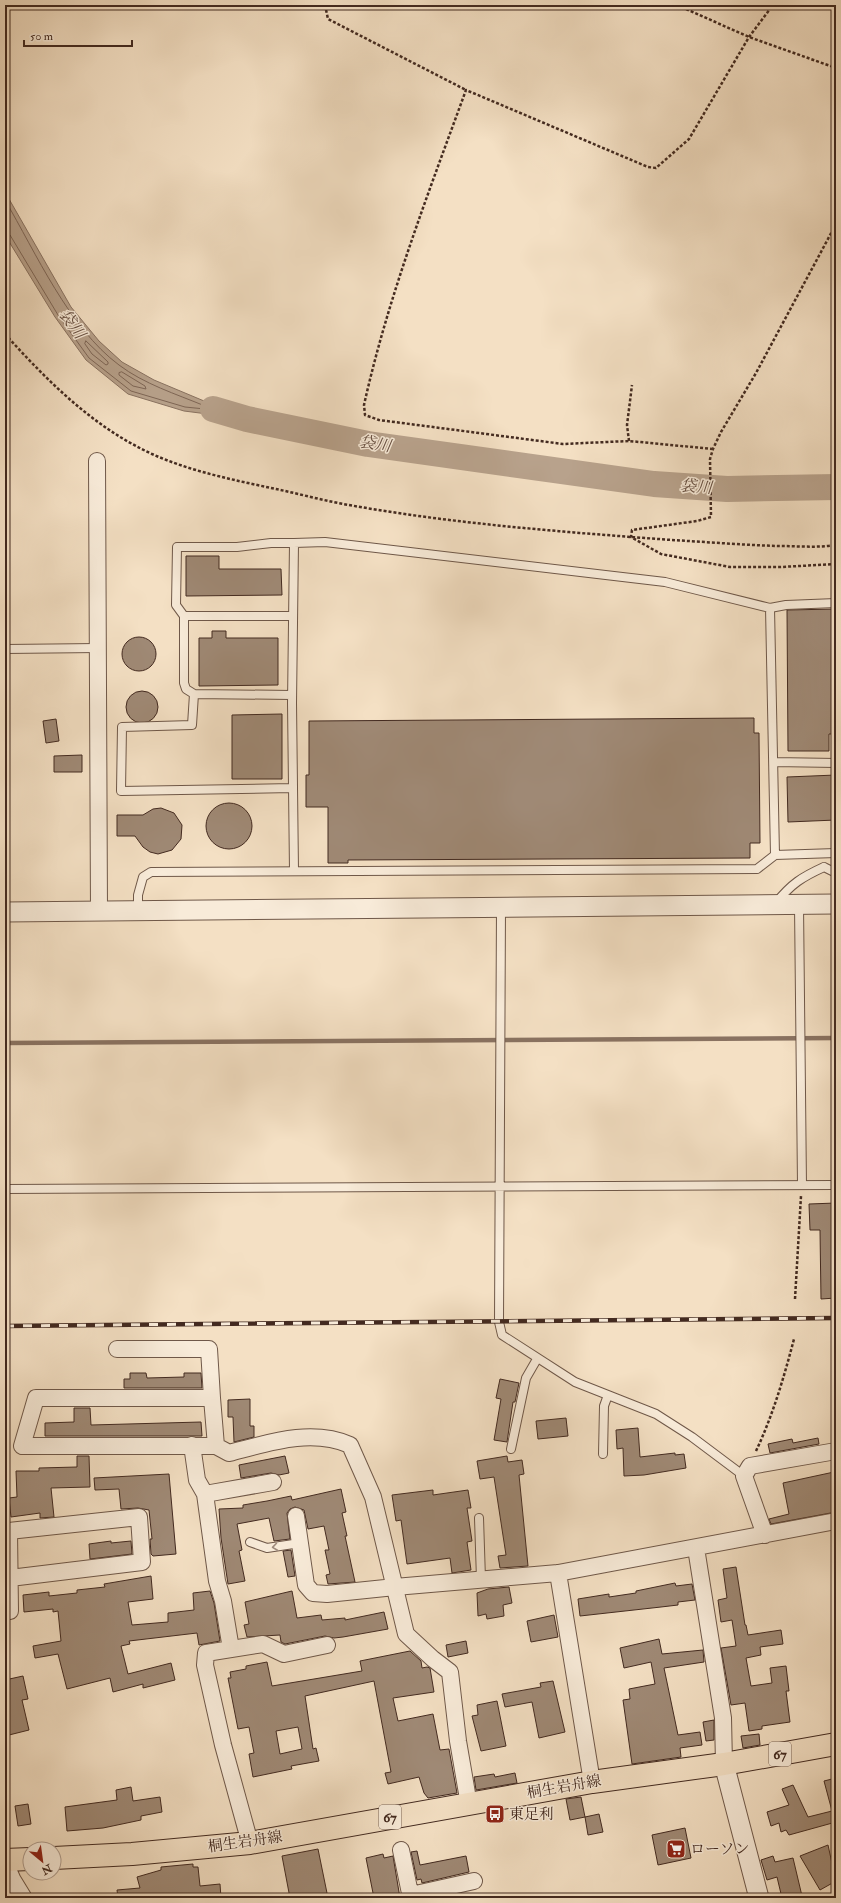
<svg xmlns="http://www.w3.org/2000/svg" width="841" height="1903" font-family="'IM FELL Double Pica','Noto Serif JP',serif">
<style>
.water{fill:#b8a28c;stroke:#897261}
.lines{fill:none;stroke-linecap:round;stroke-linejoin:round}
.shore{stroke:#7e6656;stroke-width:1}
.stream{stroke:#897261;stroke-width:4.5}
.river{stroke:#b8a28c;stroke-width:26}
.building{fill:#9f8975;stroke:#432a20;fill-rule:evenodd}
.service-casing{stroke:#6f5849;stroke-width:10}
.minor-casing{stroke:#6f5849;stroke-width:18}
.tertiary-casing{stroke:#6f5849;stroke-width:21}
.primary-casing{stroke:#432a20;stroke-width:24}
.path{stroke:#432a20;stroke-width:2.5;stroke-dasharray:3 2;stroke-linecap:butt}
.service{stroke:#f8ebd9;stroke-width:8}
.minor{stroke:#f8ebd9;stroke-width:16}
.tertiary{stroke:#f8ebd9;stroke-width:19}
.primary{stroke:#f4e0c4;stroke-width:22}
.rail-casing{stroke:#432a20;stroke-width:4.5}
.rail{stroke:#f8ebd9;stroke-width:3;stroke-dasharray:9;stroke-linecap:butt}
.oneway{stroke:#9e8a7c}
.labels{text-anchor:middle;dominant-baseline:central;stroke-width:3;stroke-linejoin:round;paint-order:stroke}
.shield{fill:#f8ebd9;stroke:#796458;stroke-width:1}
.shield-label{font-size:14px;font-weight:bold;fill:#432a20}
.street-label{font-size:15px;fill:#432a20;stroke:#f8ebd9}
.poi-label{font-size:15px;fill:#432a20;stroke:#f8ebd9;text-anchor:start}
.water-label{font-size:16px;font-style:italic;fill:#664e40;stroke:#f8ebd9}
</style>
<rect width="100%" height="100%" fill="#f4e0c4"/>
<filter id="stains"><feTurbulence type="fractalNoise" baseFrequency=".005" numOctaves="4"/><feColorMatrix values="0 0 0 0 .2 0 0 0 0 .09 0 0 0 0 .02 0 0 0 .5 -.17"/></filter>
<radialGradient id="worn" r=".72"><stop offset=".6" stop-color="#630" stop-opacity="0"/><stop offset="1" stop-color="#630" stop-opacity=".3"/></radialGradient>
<path class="water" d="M5 192 71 307 99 341 122 362 154 380 247 419 184 411 128 394 86 360 55 317 5 235Z"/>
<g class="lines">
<path class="shore" d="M5 200C36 253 69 328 119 365 144 384 176 394 205 406V409L185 407 131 391 89 358 58 315 10 235 5 233
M86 341 108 362V364L106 365 92 354 85 344Z
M122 372 145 386 146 389 133 386 119 375V373Z"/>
<path class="stream" d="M5 1043 836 1038"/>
<path class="river" d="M213 409 247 419 368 444 654 484 727 489 836 487"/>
</g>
<path class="building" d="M186 556H219V569H281L282 595 186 596Z
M836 609V734H829V751H788L787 610Z
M212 631H226V638H278V685L199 686V638H212Z
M122 654a17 17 0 1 1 34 0a17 17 0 1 1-34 0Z
M126 707a16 16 0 1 1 32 0a16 16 0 1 1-32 0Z
M282 714V779H232V715Z
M754 718V733H759L760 843H750V858L348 860V863H328V807H306V775H309V721Z
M56 719 59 741 46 743 43 721Z
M82 755V772H54V756Z
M836 775V820L788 822 787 777Z
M206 826a23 23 0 1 1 46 0a23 23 0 1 1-46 0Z
M161 808 174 813 182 825 181 839 172 850 158 854 150 852 143 847 135 836H117V815H143L153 809Z
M836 1203V1298L821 1299 820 1230H810L809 1204Z
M130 1373H146L147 1378 184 1377V1373H201L202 1388H124V1379H130Z
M500 1379 519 1383 515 1402H513L507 1442 494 1440 501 1399 496 1398Z
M250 1399V1426H254V1437L234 1442 233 1417H228V1400Z
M74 1408H90L91 1425 201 1422 202 1436H45V1423L74 1422Z
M566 1418 568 1436 538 1439 536 1421Z
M638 1428 640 1457 675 1453V1455L684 1454 686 1468 644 1475 624 1476 623 1448 617 1449 616 1430Z
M818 1438 819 1444 770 1453 768 1444 792 1439 793 1443Z
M77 1456H89L90 1487 51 1488 54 1517 40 1518V1513L11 1517 9 1498 17 1497 16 1471H39V1468L77 1467Z
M285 1456 289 1473 279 1475 271 1473 241 1478 239 1465Z
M507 1456 508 1462 522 1460 524 1474 519 1475 528 1566 500 1568 498 1556 506 1555 494 1477 480 1479 477 1461Z
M834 1472 836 1482V1512L771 1524 769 1519 789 1514 783 1483Z
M169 1474 176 1554 153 1556 151 1554 150 1539H152L149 1510 138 1508 121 1509 119 1489 95 1490 94 1478Z
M341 1489 346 1512 342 1513 347 1536H345L355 1582 328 1584 326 1575 330 1574 325 1550H329L324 1526 308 1529 304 1510 295 1507 290 1509 287 1513 290 1539 274 1541 269 1518 237 1524 242 1550 239 1551 245 1581 228 1584 221 1538 219 1509 243 1508V1505L267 1501 291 1496 292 1500Z
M433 1490V1495L468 1490 471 1508H467L472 1541 467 1542 471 1570 452 1573 450 1558 407 1564 401 1520 396 1521 392 1495Z
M111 1541V1543L131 1541 132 1554 90 1559 89 1544Z
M291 1550 295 1576 288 1577 283 1551Z
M736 1567 745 1625H746L748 1635 781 1630 783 1644 760 1647 761 1655 746 1658 751 1686 772 1683 770 1668 786 1666 789 1691H786L790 1722 762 1726V1729L749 1731 745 1703 731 1705 721 1648 736 1646 732 1620 721 1622 718 1600 727 1598 723 1569Z
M151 1576 153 1599 128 1602 132 1625 168 1622V1613L194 1610 193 1593 210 1591 214 1603 220 1641 199 1645 197 1633 129 1641 130 1644 121 1646 128 1674 171 1663 175 1680 143 1688V1684L113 1692 110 1678 67 1689 58 1654 35 1658 33 1646 61 1641 58 1611 53 1612V1609L24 1612 23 1595 49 1592V1596L77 1593V1590L105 1587 104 1584Z
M675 1583 676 1586 692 1584 695 1600 678 1602V1605L661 1607 580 1616 578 1599 609 1594V1597L636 1593V1591Z
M509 1587 512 1603 503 1605 504 1616 487 1619 486 1614 478 1616 477 1593 488 1589Z
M292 1591 297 1618 321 1615 322 1620 345 1618V1620L384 1612 388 1629 343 1637 334 1638 325 1636 285 1644 281 1642 280 1635 247 1637 244 1625 249 1624 245 1602Z
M554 1615 558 1637 531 1642 527 1621Z
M659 1639 662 1654 703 1650 704 1662 664 1668 678 1735 700 1732 702 1745 680 1748 681 1757 632 1764 623 1700 630 1699 629 1689 655 1684 651 1662 624 1668 620 1648Z
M466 1641 468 1653 448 1657 446 1645Z
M410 1651 421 1661 422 1668 427 1667 430 1668 434 1692 393 1698 398 1721 433 1714 440 1750 449 1749 457 1793 428 1798 424 1793 419 1777 388 1784 385 1773 391 1772 374 1681 305 1696 313 1749 316 1748 319 1761 291 1766 292 1769 253 1777 249 1754 254 1753 249 1727 238 1729 228 1678H231L230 1672 246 1669V1666L267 1662 272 1686 362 1671 360 1661ZM298 1727 302 1749 280 1754 276 1731Z
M23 1676 28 1699 22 1700 29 1730 5 1736V1680Z
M553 1681 565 1732 539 1738 532 1702 505 1707 502 1694 541 1687 540 1683Z
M497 1701 506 1746 481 1751 472 1716 478 1715 477 1705Z
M714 1720V1740L706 1741 703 1722Z
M759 1734 760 1745 743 1748 741 1736Z
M515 1773 517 1783 476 1790 474 1777 494 1774 495 1777Z
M836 1778V1822L789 1835 786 1830 781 1832 779 1823 771 1826 767 1812 789 1805 782 1789 793 1785 808 1817 832 1811 824 1781Z
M131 1787 133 1801 160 1797 162 1812 141 1816V1820L103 1828 67 1831 65 1807 117 1800 116 1790Z
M581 1797 585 1817 570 1820 566 1799Z
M28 1804 31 1824 18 1826 15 1806Z
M599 1814 603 1832 588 1835 585 1817Z
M685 1828 691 1858 658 1865 652 1835Z
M828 1845 833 1868 836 1866V1881L820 1890 800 1856Z
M318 1849 328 1898H290L282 1856Z
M417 1851 420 1865 466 1856 469 1872 422 1883 421 1879 417 1880 411 1852Z
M383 1854 384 1858 393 1856 400 1898H374L366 1858Z
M773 1856 775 1862 793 1858 802 1896 782 1898 777 1877 767 1880 761 1860Z
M193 1864V1867H198L200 1886 220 1884 221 1898H118L117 1890 140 1888 137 1877 161 1870V1867Z"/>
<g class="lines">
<g class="service-casing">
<path id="service" d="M294 543 325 542 665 582 770 608 786 605 836 603
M770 608 775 855 836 853
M184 616 176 605 177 547H237L271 543H294L292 703 294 871
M292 616H184V683L186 689 194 694 192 725 122 727 121 791 292 788
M5 649 98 648
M194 694 292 695
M774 762 836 763
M824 867 836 873
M776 903C791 884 802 877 824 867
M799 905 802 1185
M501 908 499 1322 502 1335 575 1382 656 1414 692 1437 744 1476
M138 911V895L143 877 151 872 757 869 775 855
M5 1189 836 1185
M511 1449 526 1378 537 1359
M603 1454 604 1406 608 1395
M479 1518 481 1579
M250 1542 267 1548 300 1543"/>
</g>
<g class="minor-casing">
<path id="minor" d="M97 461 99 911
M117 1349H209L212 1398
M192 1445 197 1480 205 1494 217 1581 223 1601 231 1649
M216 1446 212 1398H36L22 1446H216L229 1453C268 1443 311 1428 350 1445L373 1497 406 1634 433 1659 450 1672 458 1741 469 1805
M205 1494 273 1482
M296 1516 306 1585 313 1593 327 1594 395 1587 558 1573 836 1521
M765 1535 744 1476 750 1466 836 1451
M696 1548 723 1718 724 1764
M558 1573 592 1782
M5 1612 10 1611 9 1531 139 1517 142 1562 10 1578
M250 1843 223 1745 205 1665 206 1653 263 1644 284 1654 327 1645
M401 1850 411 1898
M411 1895 474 1881"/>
</g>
<g class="tertiary-casing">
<path id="tertiary" d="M5 912 836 904
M724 1764 759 1898
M5 1866 11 1880 22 1898"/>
</g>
<g class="primary-casing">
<path id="primary" d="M54 1858 132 1854 250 1843 592 1782 724 1764 836 1744
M5 1860 30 1859"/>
</g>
<path class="path" d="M325 5 328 19 466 90
M677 5 749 37 836 68
M836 224 756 373 721 432 713 449 710 459 711 517 697 521 632 530 631 537 661 554 730 567H781L836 564
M5 334C43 376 85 419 136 446 178 469 229 479 276 489 300 494 325 501 349 505 455 524 564 532 672 540 707 542 743 545 778 546 797 546 817 548 836 545
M629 441 627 425 632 385
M713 449 629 441 563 444 379 420 365 415 364 405C388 297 428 194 466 90L648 167 656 168 689 139 749 37 773 5
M795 1299 801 1196
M756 1451C773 1415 784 1377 794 1339"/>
<use href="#service" class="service"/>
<use href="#minor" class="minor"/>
<use href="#tertiary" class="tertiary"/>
<use href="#primary" class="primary"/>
<g class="rail-casing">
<path id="rail" d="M5 1326 836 1318"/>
</g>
<use href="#rail" class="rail"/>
</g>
<defs><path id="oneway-chevron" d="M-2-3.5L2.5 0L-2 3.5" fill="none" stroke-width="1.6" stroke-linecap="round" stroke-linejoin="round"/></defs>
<use class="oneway" href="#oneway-chevron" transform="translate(275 1547) rotate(172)"/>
<defs>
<g id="bus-square" transform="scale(1)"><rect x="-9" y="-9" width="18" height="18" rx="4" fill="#8f2418" stroke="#f8ebd9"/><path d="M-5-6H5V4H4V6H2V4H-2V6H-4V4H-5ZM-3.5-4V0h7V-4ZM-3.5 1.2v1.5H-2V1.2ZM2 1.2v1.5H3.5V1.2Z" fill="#fff"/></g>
<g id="supermarket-square" transform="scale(1)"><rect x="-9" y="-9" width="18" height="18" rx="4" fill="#8f2418" stroke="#f8ebd9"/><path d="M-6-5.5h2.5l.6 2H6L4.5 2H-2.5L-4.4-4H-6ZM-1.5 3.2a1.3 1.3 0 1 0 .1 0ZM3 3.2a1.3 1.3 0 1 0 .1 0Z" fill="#fff"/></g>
</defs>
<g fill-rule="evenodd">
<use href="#bus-square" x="495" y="1814"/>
<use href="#supermarket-square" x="676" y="1849"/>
</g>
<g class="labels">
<g class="shield">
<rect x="769" y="1742" width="22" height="24" rx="3"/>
<rect x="379" y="1805" width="22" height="24" rx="3"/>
</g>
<g class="shield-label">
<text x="780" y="1754">67</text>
<text x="390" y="1817">67</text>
</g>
<g class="street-label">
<text transform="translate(564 1787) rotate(-10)">桐生岩舟線</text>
<text transform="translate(245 1842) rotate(-8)">桐生岩舟線</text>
</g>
<g class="poi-label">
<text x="509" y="1814">東足利</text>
<text x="690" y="1849">ローソン</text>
</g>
<g class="water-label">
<text transform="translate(72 324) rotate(54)">袋川</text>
<text transform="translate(375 444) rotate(9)">袋川</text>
<text transform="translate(696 487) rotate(4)">袋川</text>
</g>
</g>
<rect width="841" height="1903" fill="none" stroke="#f4e0c4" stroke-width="20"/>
<rect x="6" y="6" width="829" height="1891" fill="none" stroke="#432a20" stroke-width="2"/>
<rect x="10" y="10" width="821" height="1883" fill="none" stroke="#432a20"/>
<g transform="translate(42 1861) rotate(151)"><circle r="19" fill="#f8ebd9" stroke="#b09e8f"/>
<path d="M0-3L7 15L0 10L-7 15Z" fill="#8f2418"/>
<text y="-6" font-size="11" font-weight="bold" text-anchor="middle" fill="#432a20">N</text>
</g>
<path d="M24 40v6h108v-6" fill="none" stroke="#432a20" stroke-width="2"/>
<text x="30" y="40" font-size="12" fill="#432a20" stroke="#f8ebd9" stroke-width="3" paint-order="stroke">50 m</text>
<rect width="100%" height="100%" filter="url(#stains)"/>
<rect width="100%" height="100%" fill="url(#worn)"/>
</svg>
